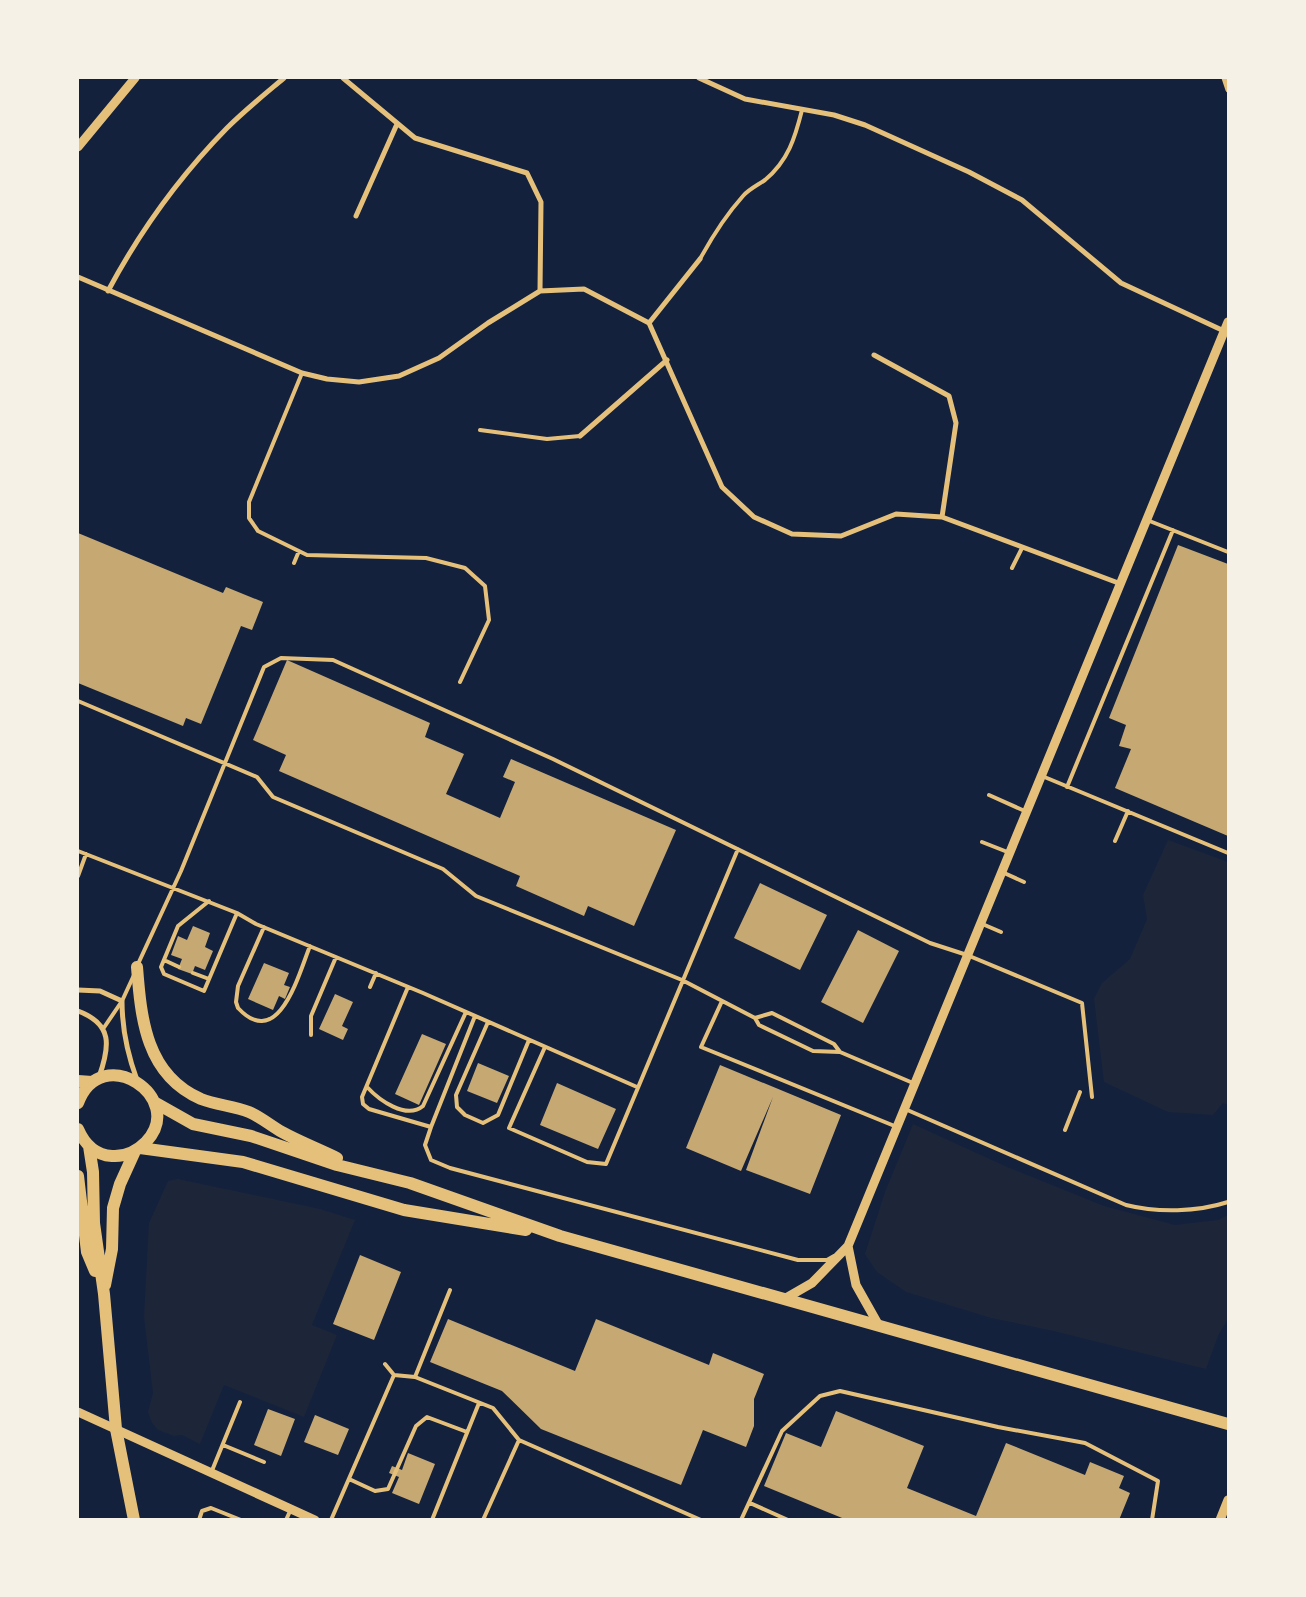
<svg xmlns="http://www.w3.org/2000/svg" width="1306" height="1597" font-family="Roboto,sans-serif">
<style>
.green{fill:#1d2539}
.building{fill:#c6a872}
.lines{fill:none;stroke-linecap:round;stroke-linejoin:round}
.service{stroke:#e5c07b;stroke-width:4}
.minor{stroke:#e5c07b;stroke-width:5}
.tertiary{stroke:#e5c07b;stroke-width:9}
.primary{stroke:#e5c07b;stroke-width:12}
</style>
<rect width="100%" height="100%" fill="#14213d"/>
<path class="green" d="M1168 840 1228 862V1105L1223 1103 1213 1115 1168 1112 1104 1082 1094 999 1102 983 1130 959 1147 919 1143 895Z
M913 1124 1005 1166 1104 1206 1175 1225 1218 1220 1228 1215V1319L1218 1336 1206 1369 1054 1331 991 1318 906 1292 877 1272 865 1254 885 1192Z
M178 1179 320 1209 355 1220 312 1325 337 1335 304 1417 224 1385 200 1444 182 1435 174 1436 158 1430 152 1423 148 1412 153 1393 144 1317 149 1223 168 1181Z"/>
<path class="building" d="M78 533 223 593 226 587 263 602 252 630 241 626 201 724 186 718 183 726 78 683Z
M1178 545 1228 564V836L1115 788 1131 749 1119 746 1126 725 1109 718Z
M287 660 430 723 425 737 464 754 446 794 500 818 515 782 503 777 511 759 676 830 634 926 588 906 584 916 516 886 520 876 279 771 286 755 253 740Z
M760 883 827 915 800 970 734 938Z
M193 926 210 933 205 947 213 951 205 970 195 966 192 974 178 969 182 959 171 955 178 936 187 940Z
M858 930 899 951 863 1023 821 1002Z
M264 963 289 973 284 985 290 987 285 999 279 996 273 1010 248 999Z
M335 994 353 1002 342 1026 348 1029 343 1040 319 1029Z
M422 1034 446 1044 419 1105 395 1094Z
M478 1063 509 1076 497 1103 467 1091Z
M720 1065 841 1115 810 1194 746 1170 773 1097 741 1171 686 1148Z
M557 1083 616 1109 598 1149 540 1125Z
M360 1255 401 1272 374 1340 333 1324Z
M448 1319 575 1371 596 1319 709 1365 713 1353 764 1374 754 1399V1426L746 1447 703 1430 681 1485 541 1429 502 1391 430 1362Z
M268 1409 295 1419 281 1456 254 1445Z
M836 1411 924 1446 907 1488 976 1516 1006 1443 1085 1475 1090 1462 1124 1476 1119 1488 1130 1493 1119 1520H847L764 1486 786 1433 821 1447Z
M315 1415 349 1429 338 1455 304 1442Z
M408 1453 435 1464 419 1504 392 1493 399 1477 389 1473 392 1466 402 1470Z"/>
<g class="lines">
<path class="service" d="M700 259C712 237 726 215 743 196 749 189 758 185 765 180 788 161 795 138 802 110
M302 373 249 502V518L258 531 307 555 426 558 465 568 485 586 489 620 460 682
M480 430 547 439 580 436
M1147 520 1228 552
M294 563 299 551
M1012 568 1022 548
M78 701 257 777 273 797 443 869 476 896 682 980 755 1018 759 1025 813 1051 840 1052 913 1083
M1042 776 1228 853
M1067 787 1173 530
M989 795 1027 812
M1115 841 1128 811
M982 842 1010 853
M78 851 237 913 256 924 423 993 637 1087
M1002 872 1024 882
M78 876 86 854
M209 901 178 926 161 967 164 974 204 991 237 913
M980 923 1001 932
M264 927 238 986 236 1002 238 1008C279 1052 299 973 310 946
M164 960 179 967
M138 964 181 871 264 667 281 658 333 660 553 759 930 943 967 955 1082 1003 1092 1097
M193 973 209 979
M370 987 376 973
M408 987 362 1097 363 1104 369 1109 431 1127
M722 1001 701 1047 897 1127
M475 1016 431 1127 425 1145 431 1160 450 1168 798 1260H827L834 1256
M755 1018 772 1013 834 1044 840 1052
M488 1022 456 1095 457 1107 465 1115 483 1123 498 1115 529 1040
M103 1029 122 1001 134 975
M311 1035V1016L336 957
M545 1047 509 1128 587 1162 606 1164 738 849
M367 1087C379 1100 406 1120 423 1106L466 1012
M905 1109 1126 1205C1158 1213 1197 1212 1228 1202
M1065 1130 1080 1092
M385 1364 394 1375
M415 1377 450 1290
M223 1445 264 1462
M211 1473 240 1402
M349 1479 375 1491 388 1489 416 1426 427 1417 467 1432
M750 1503 788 1520
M199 1520 202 1511 211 1508 241 1520
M286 1520 291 1509
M331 1520 394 1375 415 1377 493 1408 519 1440 701 1520
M432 1520 479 1403
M483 1520 519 1440
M741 1520 782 1431 820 1396 840 1391 998 1427 1085 1443 1158 1481 1152 1520"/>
<path class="minor" d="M343 78 415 138 527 173 541 202 540 291
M699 78 745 99 834 115 865 125 969 172 1022 200 1121 283 1224 331
M1224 78 1228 90
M356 216 397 124
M78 277 302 373 327 379 359 382 399 376 439 358 488 323 540 291 584 289 649 323
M108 291C140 231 179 177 227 128 245 110 265 94 284 78
M649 323 722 487 754 517 792 534 841 536 896 514 942 517 1121 584
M649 323 700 259
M874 355 949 396 956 423 942 517
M580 436 667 360
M78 990 100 991 122 1001C122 1030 127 1053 137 1080
M78 1011C113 1024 110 1046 99 1077"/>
<path class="tertiary" d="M78 147 135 78
M848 1246 856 1285 878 1324
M786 1298 812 1283 848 1246 1228 322
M78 1412 315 1520
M1220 1520 1228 1500"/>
<path class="primary" d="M137 967C141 1019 146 1075 201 1099 216 1105 234 1106 249 1112 261 1117 271 1126 282 1132 300 1142 319 1149 337 1158
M78 1081 92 1082
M154 1102 193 1124 251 1136 337 1165 410 1183 560 1236 1228 1424
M78 1103C101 1040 188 1098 146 1142 137 1151 126 1157 112 1156 95 1155 84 1143 78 1129
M89 1146 93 1172 94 1223 104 1294 116 1429 134 1520
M140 1148 243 1162 404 1210 526 1230
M78 1176 87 1252 95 1271
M105 1285 112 1249 113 1208 120 1184 135 1151"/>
</g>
<rect width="1306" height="1597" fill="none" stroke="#f6f1e7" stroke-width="158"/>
</svg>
